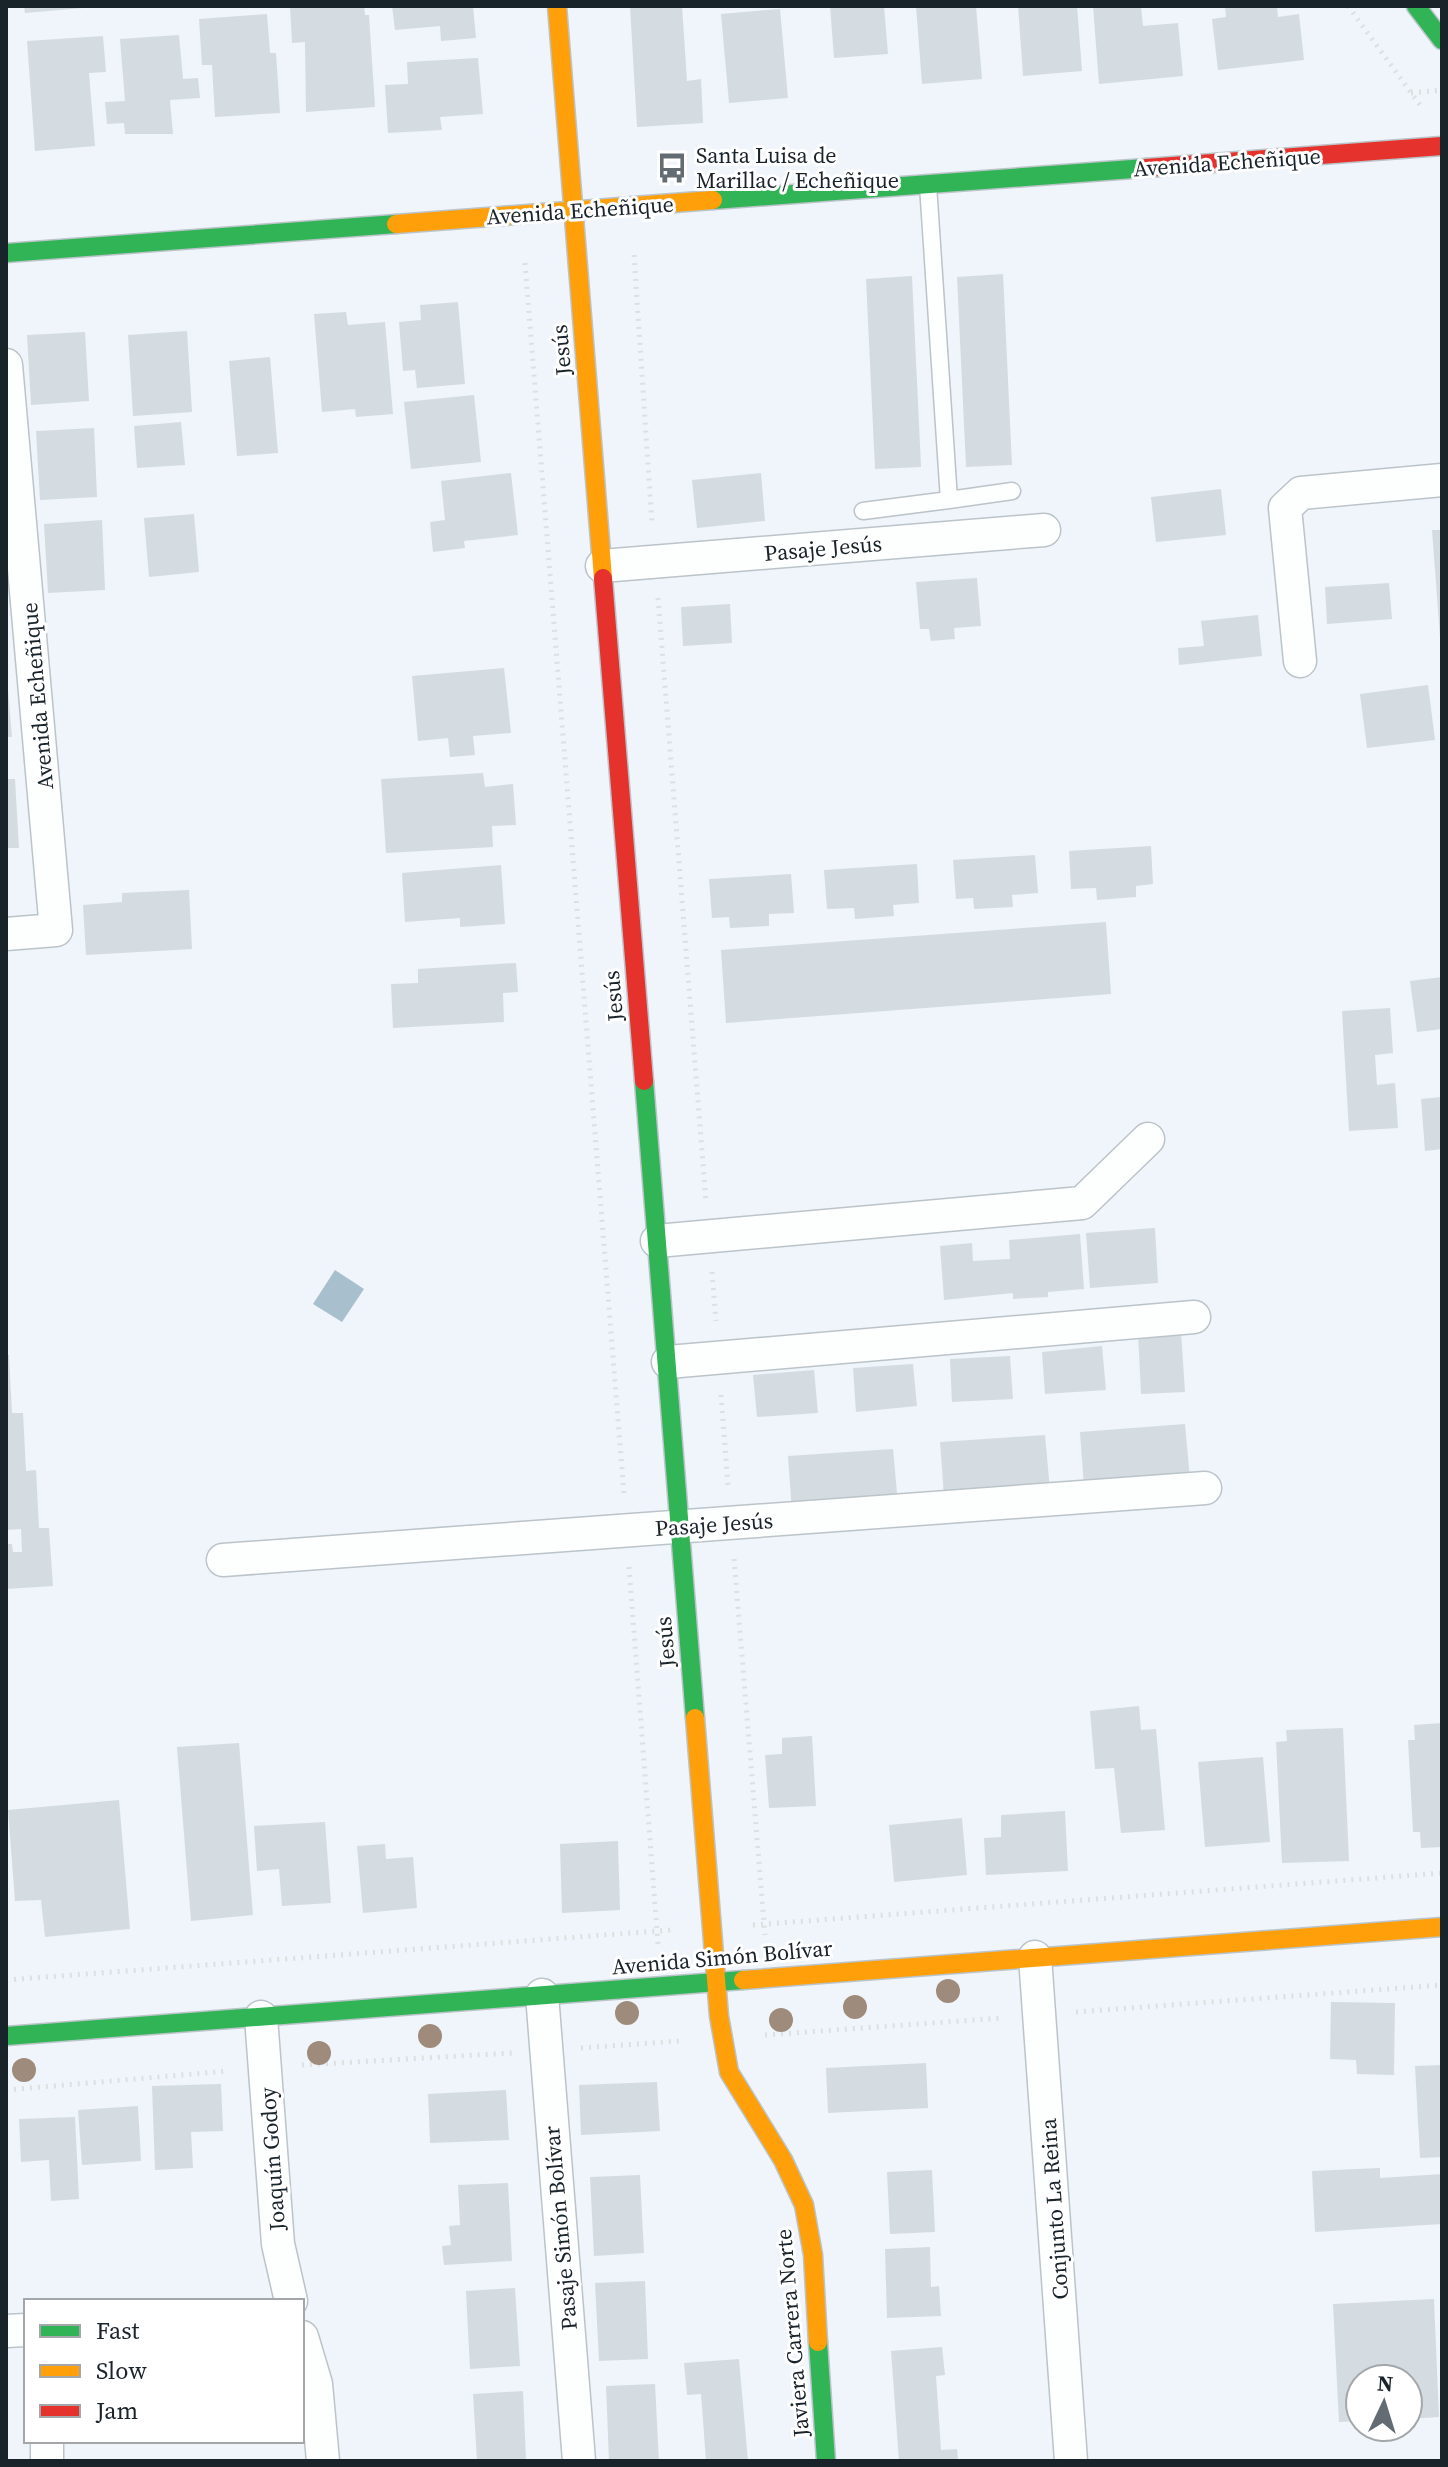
<svg xmlns="http://www.w3.org/2000/svg" width="1448" height="2467" font-family="'Source Serif 4',serif">
<style>
.water{fill:#a8bfce}
.building{fill:#d4dce2}
.lines{fill:none;stroke-linecap:round;stroke-linejoin:round}
.lane-casing{stroke:#bbc4c9;stroke-width:19}
.street-casing{stroke:#bbc4c9;stroke-width:35}
.fast-casing{stroke:#bbc4c9;stroke-width:21}
.slow-casing{stroke:#bbc4c9;stroke-width:21}
.jam-casing{stroke:#bbc4c9;stroke-width:21}
.path{stroke:#dde0e1;stroke-width:5;stroke-dasharray:2 6;stroke-linecap:butt}
.lane{stroke:#fdfefe;stroke-width:16}
.street{stroke:#fdfefe;stroke-width:32}
.fast{stroke:#30b455;stroke-width:18}
.slow{stroke:#ff9f0a;stroke-width:18}
.jam{stroke:#e5322d;stroke-width:18}
.tree{fill:#9f8b7b}
.labels{text-anchor:middle;dominant-baseline:central;stroke-width:6;stroke-linejoin:round;paint-order:stroke}
.poi-label{font-size:22px;fill:#19232a;stroke:#fff;text-anchor:start}
.street-label{font-size:22px;fill:#19232a;stroke:#fff}
</style>
<rect width="100%" height="100%" fill="#eff5fa"/>
<path class="water" d="M335 1270 364 1289 342 1322 313 1304Z"/>
<path class="building" d="M24 6H83V8L25 13Z
M290 6H364L365 15H369L375 107 306 112 305 42 292 43Z
M392 6H473L476 38 441 41 440 26 395 30Z
M630 6H682L687 81 701 79 703 123 637 127Z
M830 6H884L888 54 834 58Z
M916 6H976L982 79 922 84Z
M1018 6H1077L1082 71 1023 76Z
M1093 6H1141L1143 26 1178 23 1183 76 1099 84Z
M1225 6H1277L1278 17 1299 14 1304 60 1218 70 1212 19 1226 17Z
M780 9 788 98 729 103 721 14Z
M267 14 270 53H276L280 113 215 117 212 65H202L199 19Z
M179 35 183 79 198 78 200 98 170 100 173 134H125L124 123 107 124 105 102 125 101 120 39Z
M103 36 106 72 89 73 95 146 35 151 27 41Z
M478 58 483 114 440 117 442 130 388 133 385 85 408 84 407 62Z
M1003 274 1012 465 966 467 957 277Z
M912 276 921 467 875 469 866 279Z
M458 302 465 384 417 388 415 370 403 371 399 322 421 320 420 305Z
M346 312 348 325 385 322 393 414 356 417 355 409 322 412 314 314Z
M187 331 192 412 133 416 128 335Z
M85 332 89 401 31 405 27 335Z
M270 357 278 453 237 456 229 361Z
M474 395 481 462 411 469 404 402Z
M181 422 185 465 137 468 134 426Z
M94 428 97 497 40 500 36 431Z
M511 473 518 535 464 541 465 548 433 552 430 522 445 520 441 481Z
M761 473 765 521 697 528 692 480Z
M1221 489 1226 535 1156 542 1151 497Z
M194 514 199 572 149 577 144 518Z
M102 520 105 590 48 593 44 524Z
M1432 530H1442V637H1440Z
M977 578 981 626 954 628 955 639 931 641 929 629H920L916 582Z
M1389 583 1392 619 1327 624 1325 587Z
M730 604 732 643 683 646 681 607Z
M1258 615 1262 656 1179 665 1178 648 1204 646 1201 621Z
M6 666 12 737H6Z
M504 668 511 733 473 736 475 755 450 757 448 738 418 741 412 676Z
M1428 685 1435 740 1367 748 1360 694Z
M483 773 485 787 513 784 516 825 492 826 493 847 386 853 381 779Z
M6 779H15L19 848H6Z
M1151 846 1153 884 1136 886V897L1097 900 1096 888 1071 889 1069 851Z
M1035 855 1038 893 1012 895 1013 907 993 908 974 909 973 898 956 899 953 860Z
M917 864 919 903 893 905 894 916 855 919 854 908 827 909 824 870Z
M501 865 505 924 460 927V918L405 922 402 873Z
M791 874 794 913 769 914V926L749 927 730 928 729 917 712 918 709 879Z
M189 890 192 949 86 955 83 905 122 902V893Z
M1106 922 1111 994 726 1023 721 950Z
M516 963 518 992 503 993 504 1022 393 1028 391 984 418 983V969Z
M1442 977V1029L1417 1032 1410 981Z
M1390 1008 1393 1053 1375 1055 1377 1085 1395 1083 1398 1128 1349 1131 1342 1011Z
M1442 1097V1149L1425 1151 1421 1099Z
M1155 1228 1158 1283 1090 1288 1086 1233Z
M1080 1234 1084 1289 1048 1292V1297L1013 1299V1293L944 1300 940 1246 972 1243 973 1261 1010 1259 1009 1240Z
M1181 1332 1185 1392 1141 1394 1138 1333Z
M1102 1346 1106 1390 1045 1394 1042 1352Z
M6 1355H9L12 1413H23L26 1471 36 1470 39 1528H49L53 1586 6 1589V1544H12L13 1552H22L21 1529 6 1530Z
M1010 1356 1013 1399 952 1402 950 1359Z
M913 1364 917 1406 856 1412 853 1368Z
M814 1370 818 1413 757 1417 753 1375Z
M1185 1424 1190 1479 1084 1487 1080 1432Z
M1045 1435 1050 1490 944 1497 940 1442Z
M893 1449 898 1504 792 1512 788 1456Z
M1139 1706 1141 1730 1156 1729 1165 1830 1121 1833 1114 1768 1095 1769 1090 1711Z
M1442 1723V1847L1421 1848 1420 1832H1413L1408 1740H1415L1414 1725Z
M1343 1728 1349 1861 1282 1863 1276 1742 1287 1741 1286 1730Z
M812 1736 816 1806 769 1808 765 1755 782 1754V1738Z
M239 1743 253 1915 191 1921 177 1747Z
M1263 1757 1270 1842 1205 1847 1198 1762Z
M119 1800 130 1929 45 1937 41 1900 15 1901 8 1810Z
M1065 1811 1068 1871 986 1875 984 1838 1001 1837V1815Z
M962 1818 967 1875 894 1882 889 1825Z
M325 1822 331 1903 282 1906 279 1869 257 1871 254 1826Z
M618 1841 620 1910 562 1913 560 1844Z
M385 1844 386 1859 413 1857 417 1908 363 1913 357 1846Z
M1331 2002 1395 2003 1394 2075 1357 2074 1356 2060 1330 2059Z
M926 2063 928 2108 828 2113 826 2068Z
M1442 2065V2157L1420 2158 1415 2066Z
M657 2082 660 2131 581 2135 579 2085Z
M221 2084 223 2131 191 2132 193 2168 155 2170 152 2086Z
M506 2090 509 2140 430 2143 428 2094Z
M138 2106 141 2161 82 2165 78 2110Z
M75 2117 79 2199 51 2201 49 2160 21 2162 19 2119Z
M1380 2168V2178L1442 2174V2224L1315 2232 1312 2171Z
M932 2170 935 2232 890 2234 887 2172Z
M640 2175 644 2253 594 2256 590 2177Z
M508 2183 512 2261 444 2265 442 2246 451 2245 449 2226 460 2225 458 2185Z
M930 2247 931 2287 939 2286 941 2316 887 2318 885 2249Z
M645 2281 648 2359 599 2361 595 2283Z
M515 2288 520 2366 470 2369 466 2291Z
M1434 2299 1439 2417 1408 2419V2379H1360V2421L1339 2422 1333 2304Z
M942 2347 945 2375 936 2376 941 2450 957 2449 958 2461H899L891 2351Z
M739 2359 748 2461H706L701 2394 687 2395 684 2363Z
M655 2384 659 2461H609L606 2386Z
M523 2391 526 2461H477L473 2394Z"/>
<g class="lines">
<g class="lane-casing">
<path id="lane" d="M949 500 1012 491
M863 511 949 500 928 185"/>
</g>
<g class="street-casing">
<path id="street" d="M6 365 56 930 6 934
M602 566 1044 530
M1300 661 1285 508 1301 493 1442 480
M657 1241 1082 1203 1148 1139
M668 1362 1194 1317
M223 1560 1205 1488
M1035 1957 1071 2461
M542 1995 579 2461
M261 2017 278 2244 291 2301
M6 2331 26 2330
M302 2337 316 2384 323 2461
M47 2441V2461"/>
</g>
<g class="fast-casing">
<path id="fast" d="M1416 6 1442 40
M713 200 1146 168
M6 253 396 224
M644 1081 695 1718
M6 2036 743 1980
M818 2342 826 2461"/>
</g>
<g class="slow-casing">
<path id="slow" d="M557 6 603 578
M396 224 713 200
M695 1718 719 2016 729 2072 783 2160 804 2205 813 2255 818 2342
M743 1980 1442 1927"/>
</g>
<g class="jam-casing">
<path id="jam" d="M1146 168 1442 146
M603 578 644 1081"/>
</g>
<path class="path" d="M1348 6 1420 105
M1411 93 1442 90
M634 255 652 524
M525 263 624 1494
M658 598 706 1202
M712 1272 716 1321
M721 1395 728 1485
M734 1559 765 1935
M629 1567 658 1944
M753 1925 1442 1873
M6 1980 671 1930
M1076 2012 1442 1985
M765 2035 1002 2018
M581 2048 679 2041
M302 2065 512 2053
M6 2090 228 2071"/>
<use href="#lane" class="lane"/>
<use href="#street" class="street"/>
<use href="#fast" class="fast"/>
<use href="#slow" class="slow"/>
<use href="#jam" class="jam"/>
</g>
<g class="tree">
<circle cx="948" cy="1991" r="12"/>
<circle cx="855" cy="2007" r="12"/>
<circle cx="627" cy="2013" r="12"/>
<circle cx="781" cy="2020" r="12"/>
<circle cx="430" cy="2036" r="12"/>
<circle cx="319" cy="2053" r="12"/>
<circle cx="24" cy="2070" r="12"/>
</g>
<defs>
<g id="bus-bare" transform="scale(2.4)"><path d="M-5-6H5V4H4V6H2V4H-2V6H-4V4H-5ZM-3.5-4V0h7V-4ZM-3.5 1.2v1.5H-2V1.2ZM2 1.2v1.5H3.5V1.2Z" fill="#646c73" stroke="#fff" stroke-width="2.5" paint-order="stroke"/></g>
</defs>
<g fill-rule="evenodd">
<use href="#bus-bare" x="672" y="168"/>
</g>
<g class="labels">
<g class="poi-label">
<text x="696" y="155">Santa Luisa de<tspan x="696" dy="25">Marillac / Echeñique</tspan></text>
</g>
<g class="street-label">
<text transform="translate(1227 162) rotate(-4)">Avenida Echeñique</text>
<text transform="translate(580 210) rotate(-4)">Avenida Echeñique</text>
<text transform="translate(561 350) rotate(-95)">Jesús</text>
<text transform="translate(823 548) rotate(-5)">Pasaje Jesús</text>
<text transform="translate(37 696) rotate(-95)">Avenida Echeñique</text>
<text transform="translate(613 996) rotate(-95)">Jesús</text>
<text transform="translate(714 1524) rotate(-4)">Pasaje Jesús</text>
<text transform="translate(665 1642) rotate(-95)">Jesús</text>
<text transform="translate(722 1957) rotate(-5)">Avenida Simón Bolívar</text>
<text transform="translate(272 2159) rotate(-94)">Joaquín Godoy</text>
<text transform="translate(1054 2209) rotate(-94)">Conjunto La Reina</text>
<text transform="translate(560 2228) rotate(-95)">Pasaje Simón Bolívar</text>
<text transform="translate(792 2333) rotate(-95)">Javiera Carrera Norte</text>
</g>
</g>
<rect width="1448" height="2467" fill="none" stroke="#19232a" stroke-width="16"/>
<rect x="24" y="2299" width="280" height="144" fill="#ffffff" stroke="#a3a7aa" stroke-width="2"/>
<rect x="40" y="2325" width="40" height="12" fill="#30b455" stroke="#a3a7aa" stroke-width="2"/>
<text x="96" y="2339" font-size="24" fill="#19232a">Fast</text>
<rect x="40" y="2365" width="40" height="12" fill="#ff9f0a" stroke="#a3a7aa" stroke-width="2"/>
<text x="96" y="2379" font-size="24" fill="#19232a">Slow</text>
<rect x="40" y="2405" width="40" height="12" fill="#e5322d" stroke="#a3a7aa" stroke-width="2"/>
<text x="96" y="2419" font-size="24" fill="#19232a">Jam</text>
<g transform="translate(1384 2403) rotate(4)"><circle r="38" fill="#ffffff" stroke="#a3a7aa" stroke-width="2"/>
<path d="M0-6L14 30L0 20L-14 30Z" fill="#646c73"/>
<text y="-12" font-size="22" font-weight="bold" text-anchor="middle" fill="#19232a">N</text>
</g>
</svg>
